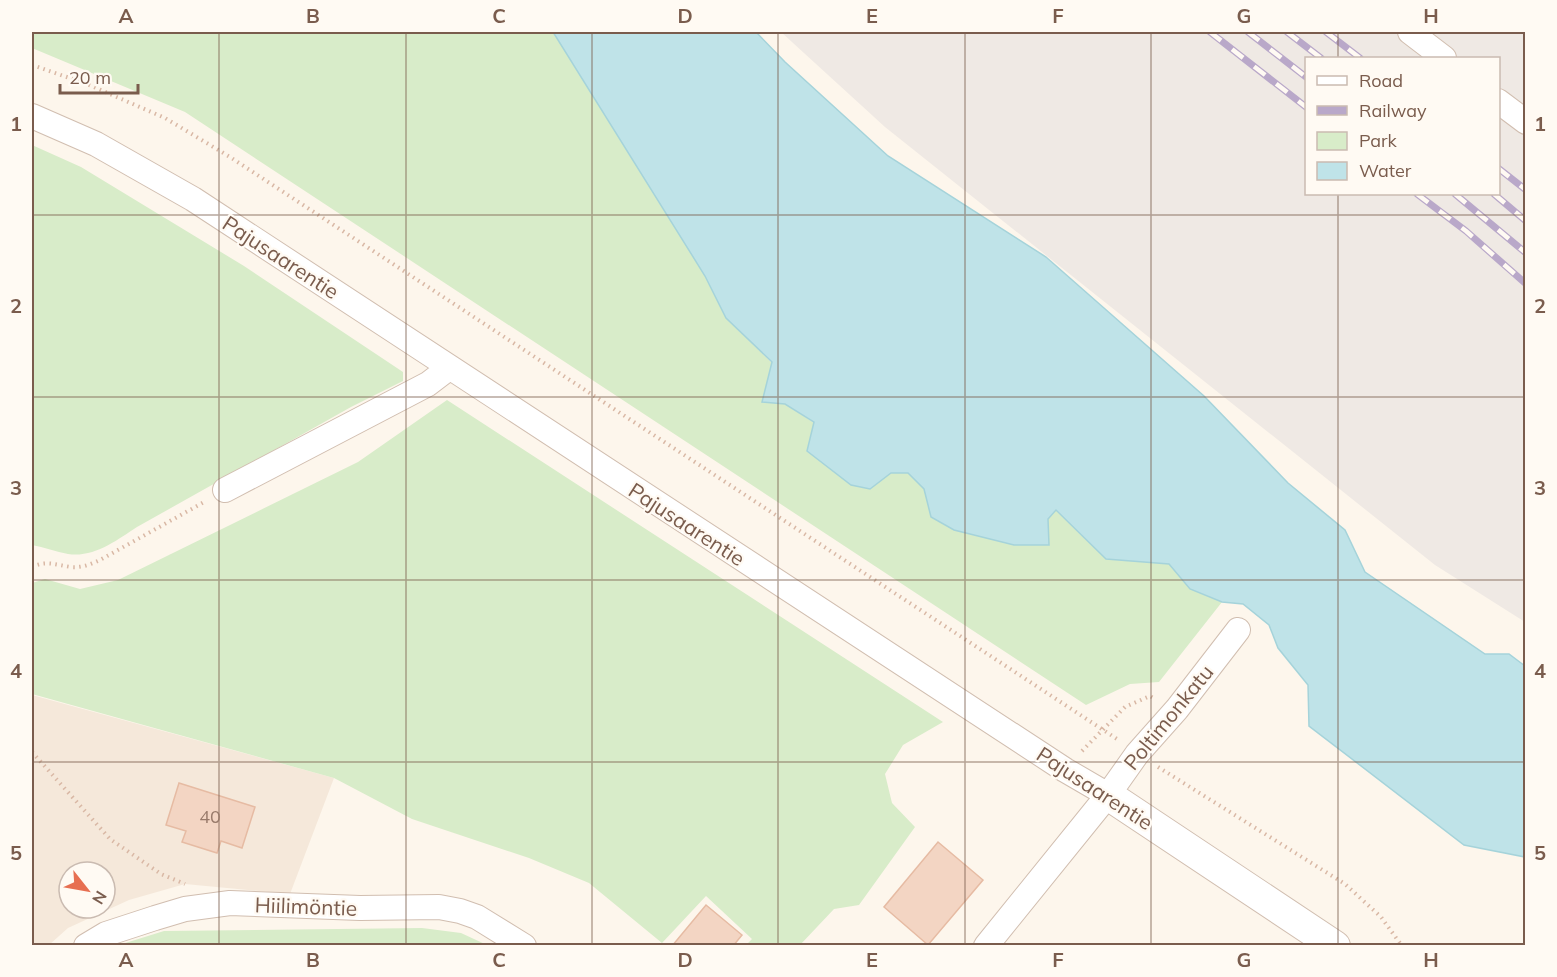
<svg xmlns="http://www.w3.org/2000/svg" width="1557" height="977" font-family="Mulish,sans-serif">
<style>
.residential{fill:#f5e8da;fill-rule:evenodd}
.industrial{fill:#efe9e4;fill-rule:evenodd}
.green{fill:#d8ecc9}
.water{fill:#bfe3e8;stroke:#a5d3da;stroke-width:1.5}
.building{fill:#f3d5c3;stroke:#e6bba3;stroke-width:1.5}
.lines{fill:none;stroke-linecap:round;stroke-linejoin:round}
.minor-casing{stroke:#d1beb0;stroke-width:26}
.tertiary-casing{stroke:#d1beb0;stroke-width:32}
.path{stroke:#d9b8a5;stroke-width:4;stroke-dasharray:1.5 4.5;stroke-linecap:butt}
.minor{stroke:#fff;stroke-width:24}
.tertiary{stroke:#fff;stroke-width:30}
.rail-casing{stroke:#b9a8c9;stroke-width:7}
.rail{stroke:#fffaf3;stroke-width:4.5;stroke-dasharray:14;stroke-linecap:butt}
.grid{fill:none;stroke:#7a5c4d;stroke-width:1.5;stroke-opacity:0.55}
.labels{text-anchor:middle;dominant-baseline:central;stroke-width:4.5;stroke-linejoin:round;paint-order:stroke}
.number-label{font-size:18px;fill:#987a6a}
.street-label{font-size:21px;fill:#7a5c4d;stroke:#fffaf3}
.neatline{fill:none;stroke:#7a5c4d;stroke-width:2}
.grid-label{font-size:20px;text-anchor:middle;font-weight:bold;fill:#7a5c4d}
</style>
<rect width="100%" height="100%" fill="#fdf6ec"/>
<path class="residential" d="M32 695 334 778 290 894 185 884 129 900 68 928 49 945H32ZM69 872H105V908H69Z"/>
<path class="industrial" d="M781 32H1525V622L1435 565 885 127ZM1306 58H1498V194H1306Z"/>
<path class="green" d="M32 32H553L705 276 726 318 772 363 785 404 891 473H908L924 489 1048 519 1056 510 1106 559 1169 564 1190 589 1222 602 1159 682 1130 684 1086 705 185 112 32 48Z
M32 145 81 167 244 266 403 372V381L351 407 137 527C117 540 94 558 68 554 56 552 44 547 32 545Z
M447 400 943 722 903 745 885 774 892 803 915 827 859 905 834 909 800 945H746L752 939 706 896 662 943 589 883 529 858 412 819 334 778 32 694V583L45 579 80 589 118 580 358 462Z
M422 928 461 933 487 945H119L164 931Z"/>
<path class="water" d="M553 32H756L785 62 888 156 1046 257 1204 396 1288 483 1345 530 1365 572 1485 654H1509L1525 666V857L1464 845 1309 726 1308 685 1278 648 1269 625 1243 604 1222 602 1190 589 1169 564 1106 559 1056 510 1048 519 1049 545H1014L954 530 931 517 924 489 908 473H891L870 489 851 485 807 451 814 422 785 404 762 402 772 362 726 318 705 276Z"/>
<path class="building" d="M179 783 255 807 242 848 221 841 217 853 182 842 186 831 166 825Z
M938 842 983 880 928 945 884 907Z
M706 905 742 935 733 946H672Z"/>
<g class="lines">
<g class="minor-casing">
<path id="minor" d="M1410 32 1444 58
M1498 101 1526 122
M32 116 96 144 193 199 1065 770 1108 795
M225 490 428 384 449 368
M86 946 106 934 155 918 185 909 230 903 360 908 439 907 460 911 477 917 524 946
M986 946 1108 795 1137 754 1177 709 1238 630"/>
</g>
<g class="tertiary-casing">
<path id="tertiary" d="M1108 795 1335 946"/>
</g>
<path class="path" d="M32 65 87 84 165 118 230 157 1117 739
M32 567C46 560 56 565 71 567 82 568 91 564 100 560L206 501
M1082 751 1125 707 1150 696 1155 699
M32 752 110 839 161 874 185 884
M1158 767 1345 884 1381 917 1402 946"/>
<use href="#minor" class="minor"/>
<use href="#tertiary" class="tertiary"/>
<g class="rail-casing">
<path id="rail" d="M1210 32 1306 107
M1248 32 1306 77
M1287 32 1321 58
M1326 32 1360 58
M1498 168 1526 190
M1417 194 1466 231 1526 284
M1455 194 1526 253
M1494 194 1526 221"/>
</g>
<use href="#rail" class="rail"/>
</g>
<path class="grid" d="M219 32V946M406 32V946M592 32V946M778 32V946M965 32V946M1151 32V946M1338 32V58M1338 194V946M32 215H1526M32 397H1526M32 580H1526M32 762H1526"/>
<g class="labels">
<g class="number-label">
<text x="210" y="816">40</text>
</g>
<g class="street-label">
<text transform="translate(281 257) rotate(33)">Pajusaarentie</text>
<text transform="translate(687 524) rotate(33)">Pajusaarentie</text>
<text transform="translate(1168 717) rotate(-51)">Poltimonkatu</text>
<text transform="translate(1095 788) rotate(33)">Pajusaarentie</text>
<text transform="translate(306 906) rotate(2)">Hiilimöntie</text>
</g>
</g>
<rect width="1557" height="977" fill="none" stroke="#fffaf3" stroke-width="66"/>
<rect x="1305" y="57" width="195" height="138" fill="#fffaf3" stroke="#cabbb1" stroke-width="1.5"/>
<rect x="1317" y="76" width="30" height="9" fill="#ffffff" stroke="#cabbb1" stroke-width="1.5"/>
<text x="1359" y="87" font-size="18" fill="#7a5c4d">Road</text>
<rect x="1317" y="106" width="30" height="9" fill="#b9a8c9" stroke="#cabbb1" stroke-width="1.5"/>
<text x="1359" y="117" font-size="18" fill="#7a5c4d">Railway</text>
<rect x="1317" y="132" width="30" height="18" fill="#d8ecc9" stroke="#cabbb1" stroke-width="1.5"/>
<text x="1359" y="147" font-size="18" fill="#7a5c4d">Park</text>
<rect x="1317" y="162" width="30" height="18" fill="#bfe3e8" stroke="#cabbb1" stroke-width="1.5"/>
<text x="1359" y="177" font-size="18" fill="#7a5c4d">Water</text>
<g transform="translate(87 890) rotate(121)"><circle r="28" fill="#fffaf3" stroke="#cabbb1" stroke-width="1.5"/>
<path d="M0-4.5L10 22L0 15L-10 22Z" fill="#e76f51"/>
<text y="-9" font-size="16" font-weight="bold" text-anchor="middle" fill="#7a5c4d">N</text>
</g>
<path d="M60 84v9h78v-9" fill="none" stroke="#7a5c4d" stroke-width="3"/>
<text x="69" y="84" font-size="18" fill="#7a5c4d" stroke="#fffaf3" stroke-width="4.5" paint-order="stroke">20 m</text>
<rect x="33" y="33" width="1491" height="911" class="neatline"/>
<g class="grid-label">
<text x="126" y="23">A</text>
<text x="313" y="23">B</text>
<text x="499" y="23">C</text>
<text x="685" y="23">D</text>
<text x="872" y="23">E</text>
<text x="1058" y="23">F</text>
<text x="1244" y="23">G</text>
<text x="1431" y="23">H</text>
<text x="16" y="131">1</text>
<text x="1540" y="131">1</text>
<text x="16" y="313">2</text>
<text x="1540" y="313">2</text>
<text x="16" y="495">3</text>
<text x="1540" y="495">3</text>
<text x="16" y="678">4</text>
<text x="1540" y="678">4</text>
<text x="16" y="860">5</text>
<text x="1540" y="860">5</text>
<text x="126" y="967">A</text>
<text x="313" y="967">B</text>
<text x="499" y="967">C</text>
<text x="685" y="967">D</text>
<text x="872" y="967">E</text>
<text x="1058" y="967">F</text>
<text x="1244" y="967">G</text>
<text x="1431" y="967">H</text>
</g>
</svg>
